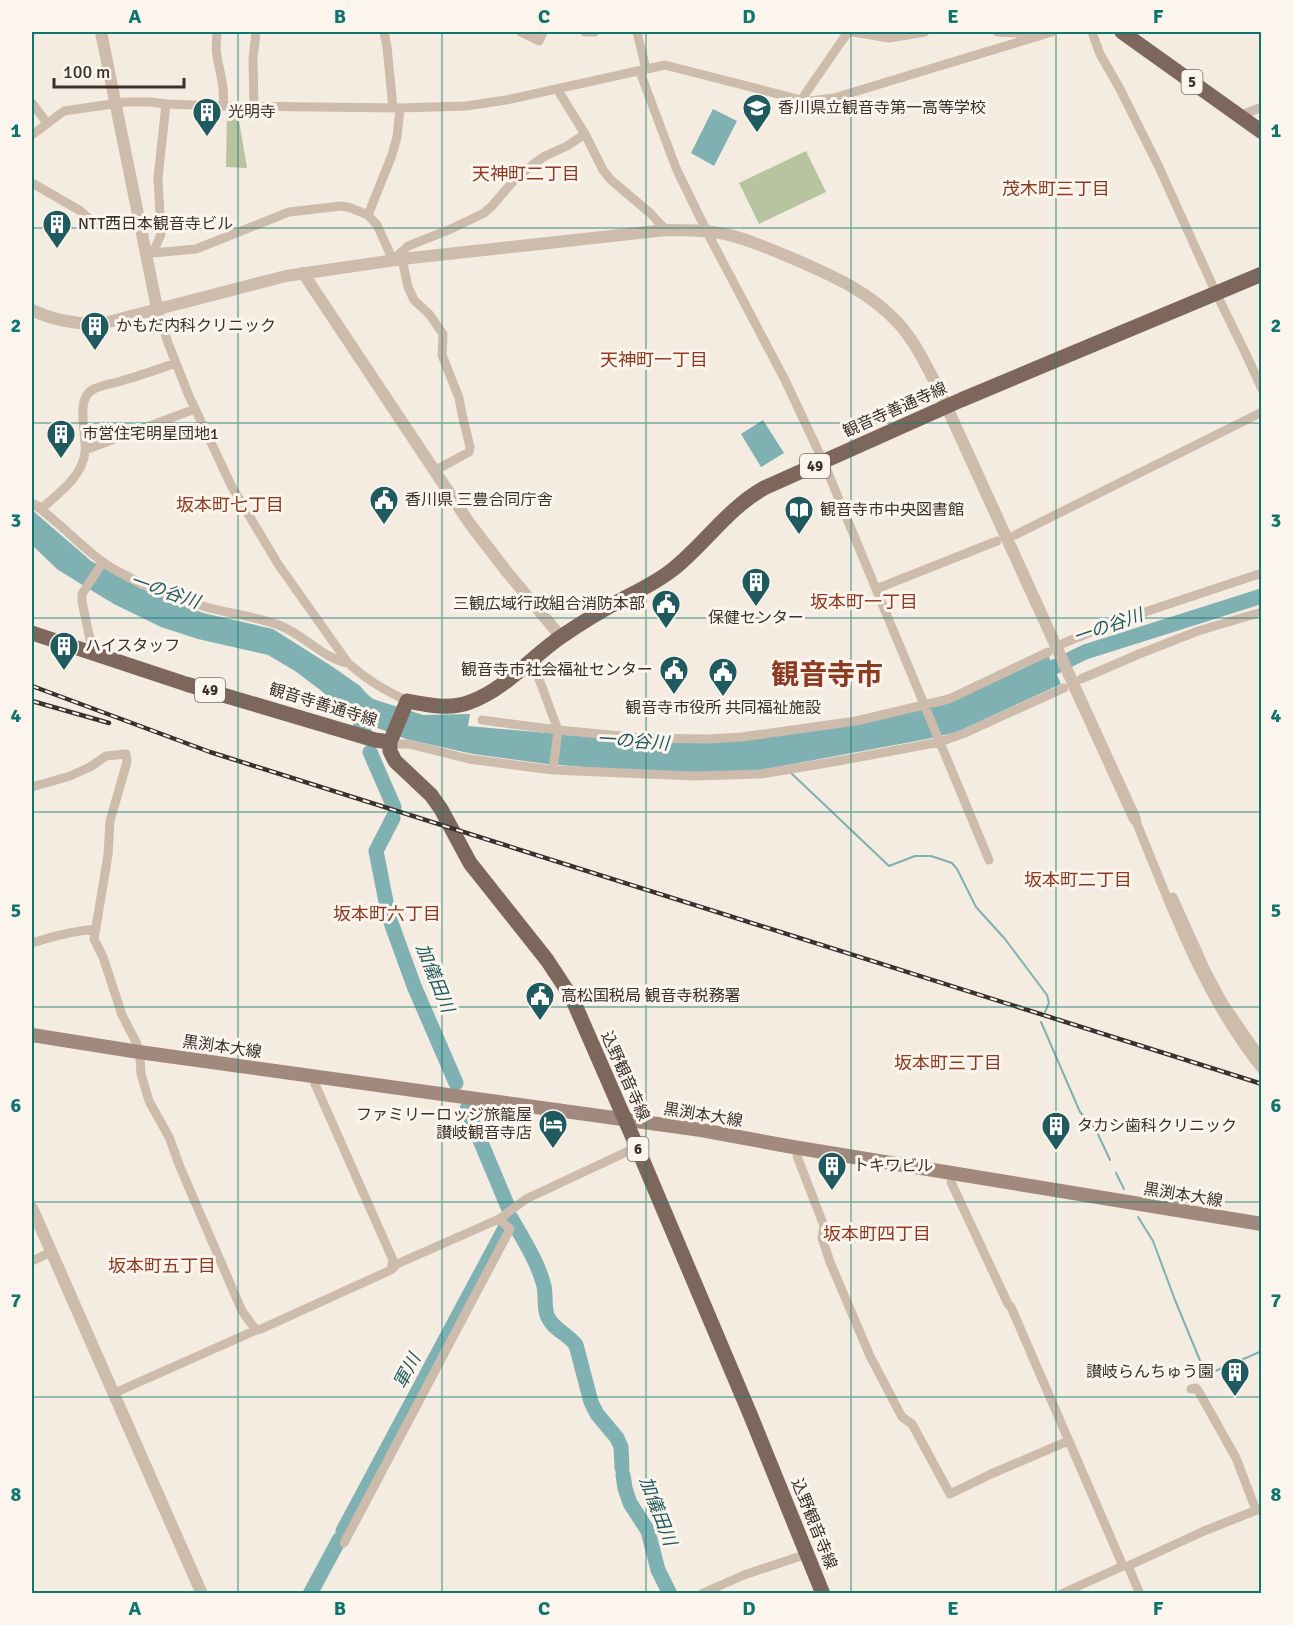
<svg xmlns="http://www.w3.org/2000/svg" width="1293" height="1625" font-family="Signika,'Noto Sans JP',sans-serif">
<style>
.green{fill:#b8c4a0}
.water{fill:#7fb0b2}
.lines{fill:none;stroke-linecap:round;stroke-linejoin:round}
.stream{stroke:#7fb0b2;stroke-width:2}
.river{stroke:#7fb0b2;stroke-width:15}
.minor{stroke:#cdbbac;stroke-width:9}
.tertiary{stroke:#cdbbac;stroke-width:12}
.secondary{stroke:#a18a7d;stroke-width:14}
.primary{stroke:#7d675c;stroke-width:15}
.rail-casing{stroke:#3b302b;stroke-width:4.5}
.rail{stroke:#fbf5ee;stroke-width:2;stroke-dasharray:7;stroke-linecap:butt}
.grid{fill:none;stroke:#0f766e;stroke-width:1.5;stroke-opacity:0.55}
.labels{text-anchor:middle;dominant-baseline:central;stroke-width:6;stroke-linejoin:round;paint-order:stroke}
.shield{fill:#fbf5ee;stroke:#756b66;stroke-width:1.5}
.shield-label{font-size:15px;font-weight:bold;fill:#3b302b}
.poi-label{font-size:16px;fill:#3b302b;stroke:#fbf5ee;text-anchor:start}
.street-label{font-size:16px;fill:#3b302b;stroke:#fbf5ee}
.neighbourhood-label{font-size:18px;fill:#8c3b22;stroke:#fbf5ee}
.water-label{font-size:18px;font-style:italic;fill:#1f5a5e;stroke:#fbf5ee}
.town-label{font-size:28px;font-weight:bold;fill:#8c3b22;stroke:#fbf5ee}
.neatline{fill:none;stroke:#0f766e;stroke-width:2}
.grid-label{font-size:20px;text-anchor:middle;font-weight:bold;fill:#0f766e}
</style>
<rect width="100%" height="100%" fill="#f4ebe1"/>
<path class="green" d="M227 109H237L247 168 226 167Z
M806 151 826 192 759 224 739 183Z"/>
<path class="water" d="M713 109 737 121 714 166 691 153Z
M763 420 784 453 761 467 741 434Z
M32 510 91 561 140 588 203 613 273 629 333 667 360 686 365 692 373 699 423 715 470 714 468 726 640 741H736L914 710 1048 655 1061 684 957 732 927 739 782 766 748 772H647L547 764 473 754 406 739 352 718 319 689 295 671 268 655 198 639 161 627 114 604 84 586 57 569 32 545Z"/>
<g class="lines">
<path class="stream" d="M790 772 889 866 915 856H931L952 863 957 869 976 907 1005 939 1047 995 1049 1003 1045 1012
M1041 1022 1080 1112 1096 1130 1110 1160
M1116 1173 1124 1189
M1138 1217 1153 1241 1175 1300 1201 1363C1205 1368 1207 1371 1213 1372L1262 1351"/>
<path class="river" d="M1036 676 1085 652 1262 596
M353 703 364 732
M370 752 394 807
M393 818 376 851 389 917 414 986 456 1083
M467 1109 508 1207
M511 1218C523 1239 538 1262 544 1286 546 1295 544 1306 547 1315 552 1329 567 1333 576 1345L591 1402 597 1414 617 1438 621 1447 622 1468
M623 1475 625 1488 630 1503 648 1531 658 1570 670 1594
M343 1531 504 1230
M310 1594 339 1540"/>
<path class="minor" d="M217 32C217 40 215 48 217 56 220 75 225 85 223 106
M384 32 387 47 393 108
M521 32 539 41 543 32
M585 32H595
M637 32 646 69
M853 32 889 38 925 32
M997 32 1035 34
M1092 32 1100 54 1120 89 1158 165 1216 293 1244 350 1262 389
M640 72 676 168 707 232 785 380 824 463 876 589
M557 89 585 134 603 170 611 180 650 213 666 230
M801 100 848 32
M32 103 47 123
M254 106 253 59 256 32
M1239 116 1262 107
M32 135 64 111 126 102H151L166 104 223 106 400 108 466 106 506 100 665 65 801 100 810 101 834 98 1052 32
M32 183 79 210 93 222
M368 215 392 155 397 137 400 108
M145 252 153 253 196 249 289 212 341 206 351 208 368 215 377 225 393 260 408 246 451 229 484 213 492 206 515 179 535 163 545 156 567 146 585 134
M153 253 161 234 158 178 166 104
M402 259 408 287 414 300 430 315 443 334 442 355 459 398 462 414 470 447 469 452 434 471
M157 308 168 343 189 396 232 487 278 564 348 663C368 681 383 689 407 701
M85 450 195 409
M32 503C62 523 85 553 117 571 144 586 175 598 206 607 230 614 257 616 281 626 304 635 324 659 348 663
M38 506 41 509C58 494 83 476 85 452 87 435 75 400 92 390 99 386 110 384 118 382 138 376 157 370 175 363
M1015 535 1262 412
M1064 643 1118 621 1262 573
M93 653 82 602V594L103 562
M532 660 558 730 642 738 709 739 742 737 856 721 949 699 1048 652
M1081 679 1139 654 1198 631 1262 612
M482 720 558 730 553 770
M390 742 400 744H409L469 759 553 770 694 776 761 774 844 760 940 742 965 733 1064 688
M32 787 70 776 90 767 106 756 126 754 127 762 110 821 108 855 94 939 103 957 122 1015 137 1044
M1135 819C1171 906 1202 996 1262 1070
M989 860 876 589 997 541
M1173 897 1206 970 1223 1002 1262 1059
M32 943C53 936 73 931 96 929
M140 1058 141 1074 149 1101 169 1137 180 1167 242 1311 256 1330
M315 1084 393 1260 391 1270
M797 1156 824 1226 822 1238 830 1262 870 1356 902 1417 912 1424 950 1494 991 1474 1068 1441
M951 1182 1008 1304 1011 1307 1123 1566H1128L1140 1594
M32 1261 51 1252
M1191 1389 1196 1388 1199 1392 1236 1458 1256 1510
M119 1391 256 1330 261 1329 391 1270 397 1264 499 1219 526 1199 637 1147
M344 1543 510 1229 499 1219
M1128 1566 1204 1531 1262 1508
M701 1594 744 1575 807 1554
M1061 1594 1123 1566"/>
<path class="tertiary" d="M101 32 157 308
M303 273 470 524 507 572 561 637
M32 310C55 321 78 325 104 323L286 276 402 259 666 230C686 230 705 230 725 234 749 239 772 250 794 259 833 276 870 292 899 324 916 343 927 367 939 390L1135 819
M32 1208 202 1594"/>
<path class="secondary" d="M32 1035 139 1052 701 1130 793 1147 1262 1224"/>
<path class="primary" d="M1122 32 1262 132
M32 633 186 684 375 740 390 742
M823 1594 750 1414 637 1147 572 998 547 960 470 863 441 809 431 795 395 761 390 751V742L407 701C427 705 450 710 470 702 506 689 531 657 562 636 581 623 601 611 621 600 638 591 657 582 672 570 705 544 727 509 764 488L961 400 1262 274"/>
<g class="rail-casing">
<path id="rail" d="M32 686 210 752 1262 1084
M32 701 109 723"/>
</g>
<use href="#rail" class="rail"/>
</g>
<path class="grid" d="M238 32V1594M442 32V1594M646 32V1594M851 32V1594M1056 32V1594M32 228H1262M32 423H1262M32 618H1262M32 812H1262M32 1007H1262M32 1202H1262M32 1397H1262"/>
<defs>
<g id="school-pin" transform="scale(1.5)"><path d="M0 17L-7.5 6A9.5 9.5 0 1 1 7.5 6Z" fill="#1f5a5e" stroke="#fbf5ee"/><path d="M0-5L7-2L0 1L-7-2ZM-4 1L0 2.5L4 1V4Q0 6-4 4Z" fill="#fff"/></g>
<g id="building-pin" transform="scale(1.5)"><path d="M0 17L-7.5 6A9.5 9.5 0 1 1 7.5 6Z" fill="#1f5a5e" stroke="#fbf5ee"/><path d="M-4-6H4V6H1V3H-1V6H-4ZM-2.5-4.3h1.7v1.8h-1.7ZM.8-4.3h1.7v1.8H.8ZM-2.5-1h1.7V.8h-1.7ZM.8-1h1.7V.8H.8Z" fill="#fff"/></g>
<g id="civic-pin" transform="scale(1.5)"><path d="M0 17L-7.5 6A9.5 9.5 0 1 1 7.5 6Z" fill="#1f5a5e" stroke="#fbf5ee"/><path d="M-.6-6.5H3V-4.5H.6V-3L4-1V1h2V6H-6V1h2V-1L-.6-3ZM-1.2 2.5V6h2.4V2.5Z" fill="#fff"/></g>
<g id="library-pin" transform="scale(1.5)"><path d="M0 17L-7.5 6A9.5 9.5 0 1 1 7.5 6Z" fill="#1f5a5e" stroke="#fbf5ee"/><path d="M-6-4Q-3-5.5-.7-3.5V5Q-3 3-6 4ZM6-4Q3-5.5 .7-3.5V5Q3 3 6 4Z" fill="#fff"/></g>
<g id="hotel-pin" transform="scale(1.5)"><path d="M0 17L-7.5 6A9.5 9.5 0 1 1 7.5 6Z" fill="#1f5a5e" stroke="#fbf5ee"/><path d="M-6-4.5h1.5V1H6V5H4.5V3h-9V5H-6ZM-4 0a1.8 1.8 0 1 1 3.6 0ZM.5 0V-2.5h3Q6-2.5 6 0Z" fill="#fff"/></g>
</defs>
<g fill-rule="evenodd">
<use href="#school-pin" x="757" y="108"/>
<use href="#building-pin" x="207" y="112"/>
<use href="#building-pin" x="57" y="224"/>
<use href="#building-pin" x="95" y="326"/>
<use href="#building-pin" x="61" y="434"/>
<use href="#civic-pin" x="384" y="500"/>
<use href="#library-pin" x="799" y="510"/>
<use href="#building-pin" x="756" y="582"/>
<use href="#civic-pin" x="666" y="604"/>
<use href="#building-pin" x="64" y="646"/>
<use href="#civic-pin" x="674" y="670"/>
<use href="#civic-pin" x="723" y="672"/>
<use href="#civic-pin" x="540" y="996"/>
<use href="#hotel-pin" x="553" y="1124"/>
<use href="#building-pin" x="1056" y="1126"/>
<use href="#building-pin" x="832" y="1166"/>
<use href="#building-pin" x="1235" y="1372"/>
</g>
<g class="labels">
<g class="shield">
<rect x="1181.5" y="70" width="21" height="24" rx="4.5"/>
<rect x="800" y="454" width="30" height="24" rx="4.5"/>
<rect x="195" y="678" width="30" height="24" rx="4.5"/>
<rect x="627.5" y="1137" width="21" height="24" rx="4.5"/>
</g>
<g class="shield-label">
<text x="1192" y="82">5</text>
<text x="815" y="466">49</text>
<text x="210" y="690">49</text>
<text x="638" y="1149">6</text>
</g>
<g class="poi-label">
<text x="778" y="108">香川県立観音寺第一高等学校</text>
<text x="228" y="112">光明寺</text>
<text x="78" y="224">NTT西日本観音寺ビル</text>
<text x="116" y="326">かもだ内科クリニック</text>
<text x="82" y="434">市営住宅明星団地1</text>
<text x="405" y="500">香川県 三豊合同庁舎</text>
<text x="820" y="510">観音寺市中央図書館</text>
<text x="645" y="604" text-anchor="end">三観広域行政組合消防本部</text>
<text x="756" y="618" text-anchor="middle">保健センター</text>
<text x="85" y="646">ハイスタッフ</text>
<text x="653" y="670" text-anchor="end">観音寺市社会福祉センター</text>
<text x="723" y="708" text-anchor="middle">観音寺市役所 共同福祉施設</text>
<text x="561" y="996">高松国税局 観音寺税務署</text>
<text x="532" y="1115" text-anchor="end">ファミリーロッジ旅籠屋<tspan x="532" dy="18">讃岐観音寺店</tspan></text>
<text x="1077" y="1126">タカシ歯科クリニック</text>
<text x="853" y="1166">トキワビル</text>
<text x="1214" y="1372" text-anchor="end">讃岐らんちゅう園</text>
</g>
<g class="street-label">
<text transform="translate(895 410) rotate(-24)">観音寺善通寺線</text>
<text transform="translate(323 705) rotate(17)">観音寺善通寺線</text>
<text transform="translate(222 1047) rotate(8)">黒渕本大線</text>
<text transform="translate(625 1076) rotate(66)">込野観音寺線</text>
<text transform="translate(703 1115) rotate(9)">黒渕本大線</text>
<text transform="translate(1183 1195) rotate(9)">黒渕本大線</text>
<text transform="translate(814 1524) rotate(68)">込野観音寺線</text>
</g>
<g class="neighbourhood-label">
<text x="526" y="174">天神町二丁目</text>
<text x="1056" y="189">茂木町三丁目</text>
<text x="654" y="360">天神町一丁目</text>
<text x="230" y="505">坂本町七丁目</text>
<text x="864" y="602">坂本町一丁目</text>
<text x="1078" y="880">坂本町二丁目</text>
<text x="387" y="914">坂本町六丁目</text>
<text x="948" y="1063">坂本町三丁目</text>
<text x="877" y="1234">坂本町四丁目</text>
<text x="162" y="1266">坂本町五丁目</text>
</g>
<g class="water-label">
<text transform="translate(165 591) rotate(19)">一の谷川</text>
<text transform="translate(1108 626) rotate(-19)">一の谷川</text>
<text transform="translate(633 741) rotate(4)">一の谷川</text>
<text transform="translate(435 978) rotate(68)">加儀田川</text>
<text transform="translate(407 1371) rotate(-62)">軍川</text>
<text transform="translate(658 1511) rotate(69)">加儀田川</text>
</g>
<g class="town-label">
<text x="827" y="675">観音寺市</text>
</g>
</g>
<rect width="1293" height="1625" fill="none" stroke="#fbf5ee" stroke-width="66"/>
<path d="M54 78v9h130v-9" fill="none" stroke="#3b302b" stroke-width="3"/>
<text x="63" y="78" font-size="18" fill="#3b302b" stroke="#fbf5ee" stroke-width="4.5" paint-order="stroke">100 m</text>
<rect x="33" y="33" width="1227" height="1559" class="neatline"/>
<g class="grid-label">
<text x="135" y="23">A</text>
<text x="340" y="23">B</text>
<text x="544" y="23">C</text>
<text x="749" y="23">D</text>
<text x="953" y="23">E</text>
<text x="1158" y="23">F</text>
<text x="16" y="137">1</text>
<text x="1276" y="137">1</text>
<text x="16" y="332">2</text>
<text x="1276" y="332">2</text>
<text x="16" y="527">3</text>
<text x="1276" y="527">3</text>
<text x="16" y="722">4</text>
<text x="1276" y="722">4</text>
<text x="16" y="917">5</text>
<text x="1276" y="917">5</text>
<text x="16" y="1112">6</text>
<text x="1276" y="1112">6</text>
<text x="16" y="1307">7</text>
<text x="1276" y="1307">7</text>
<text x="16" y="1501">8</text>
<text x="1276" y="1501">8</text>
<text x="135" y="1615">A</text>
<text x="340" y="1615">B</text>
<text x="544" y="1615">C</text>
<text x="749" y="1615">D</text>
<text x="953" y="1615">E</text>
<text x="1158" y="1615">F</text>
</g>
</svg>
